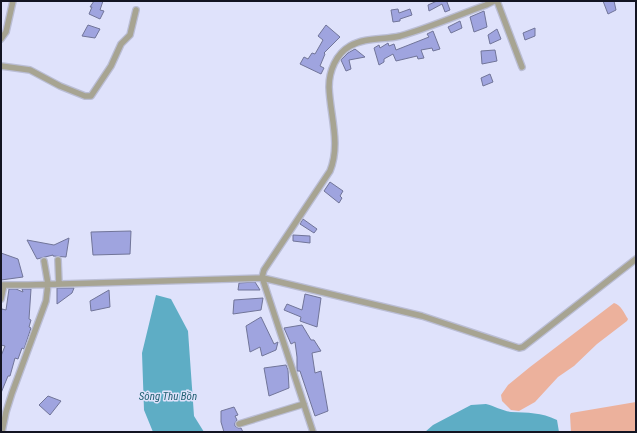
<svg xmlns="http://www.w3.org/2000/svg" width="637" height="433" font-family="'Roboto Condensed',sans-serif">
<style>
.green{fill:#ecb19c}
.water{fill:#5eadc5}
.building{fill:#9fa4df;stroke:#717599}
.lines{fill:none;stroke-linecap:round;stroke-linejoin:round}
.street-casing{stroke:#babdd4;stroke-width:8}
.street{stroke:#a7a492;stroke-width:5.5}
.labels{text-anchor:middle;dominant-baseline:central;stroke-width:3;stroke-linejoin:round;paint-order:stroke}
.water-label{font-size:11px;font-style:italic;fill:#226173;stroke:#dfe2fb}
</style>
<rect width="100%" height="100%" fill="#dfe2fb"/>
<path class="green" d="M614 303C621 305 624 313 628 319L627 321 597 344 574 366 558 377 535 402 519 411 511 410 502 401 501 395 508 385 530 367Z
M636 402V432H571L570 415 571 413Z"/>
<path class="water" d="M156 295 171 299 188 331 194 416 204 432H153L144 410 142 353Z
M486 404C494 406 503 411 511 412 528 413 541 412 557 420L559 432H425L433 425 471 405Z"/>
<path class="building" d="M94 1H103L100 10 104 11 100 19 89 14 92 7H90Z
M437 1H448L447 2 450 10 445 12 442 4 429 11 428 5Z
M603 1H614L616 10 608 14Z
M398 9 399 13 410 9 412 15 400 19V21L393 22 391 10Z
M484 11 487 27 474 32 470 17Z
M460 21 462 28 451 33 448 27Z
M88 25 100 29 95 38 82 36Z
M326 25 340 37 324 53 325 54 320 66 324 68 321 74 300 64 304 57 308 59 312 53 315 54 323 40 318 36Z
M535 28V36L525 40 523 33Z
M497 29 501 39 490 44 488 35Z
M433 31 440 49 433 51 432 48 421 50 424 58 418 59 417 56 396 61 393 54 384 59V62L379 65 374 48 379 45 380 48 388 43 389 46 394 44 396 50 429 37 427 34Z
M355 49 365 57 349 60 351 69 346 71 341 60 348 53Z
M495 50 497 61 482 64 481 51Z
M490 74 493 82 483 86 481 78Z
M330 182 343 191 340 196 342 198 339 203 324 191Z
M303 219 317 229 314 233 300 224Z
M131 231 130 254 93 255 91 232Z
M293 235 310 236V243L293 241Z
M69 238 66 257 53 256V255L37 259 27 240 54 245Z
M1 253 18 259 23 277 1 280Z
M255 282 260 290H238L239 283Z
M57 288H74L72 293 57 304Z
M9 289H16L23 292 22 289H31L29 319 31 320 29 327 31 328 24 349 22 348 18 359 15 358 10 376H8L1 393V356L5 346 1 345V312L2 309 6 310Z
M109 290 110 307 91 311 90 301Z
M305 294 321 298 317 327 300 321 301 317 284 310 287 304 302 310Z
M263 298 261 310 233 314 234 300Z
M261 317 274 344 278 342 276 350 262 356 260 347 250 352 246 326Z
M302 325 311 340H314L321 351 312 353 315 373 321 371 328 411 315 416 300 371H297V357L295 342 291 344 284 328Z
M286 365 288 370 289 388 269 396 264 368Z
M48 396 61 401 50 415 39 405Z
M234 407 238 415 235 416 237 420 235 423V426L238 428H241L243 432H224L221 422V411Z"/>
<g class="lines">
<g class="street-casing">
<path id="street" d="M497 1 522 67
M1 39 6 32 13 1
M1 66 30 70 60 86 85 96H91L111 66 121 44 130 35 136 10
M58 260 59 284
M1 285H28L263 278 422 316 519 348 523 347 636 259
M1 299 4 285
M239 424 304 404
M2 432 6 412 12 393 46 301 48 284 44 261
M313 432 262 277 264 270 330 171C341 144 330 115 329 87 329 71 336 54 350 46 365 37 384 40 400 36 429 28 458 15 486 5L494 1"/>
</g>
<use href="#street" class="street"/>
</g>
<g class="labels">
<g class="water-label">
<text x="168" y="396">Sông Thu Bồn</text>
</g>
</g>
<rect width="637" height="433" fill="none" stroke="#131422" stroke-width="4"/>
</svg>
